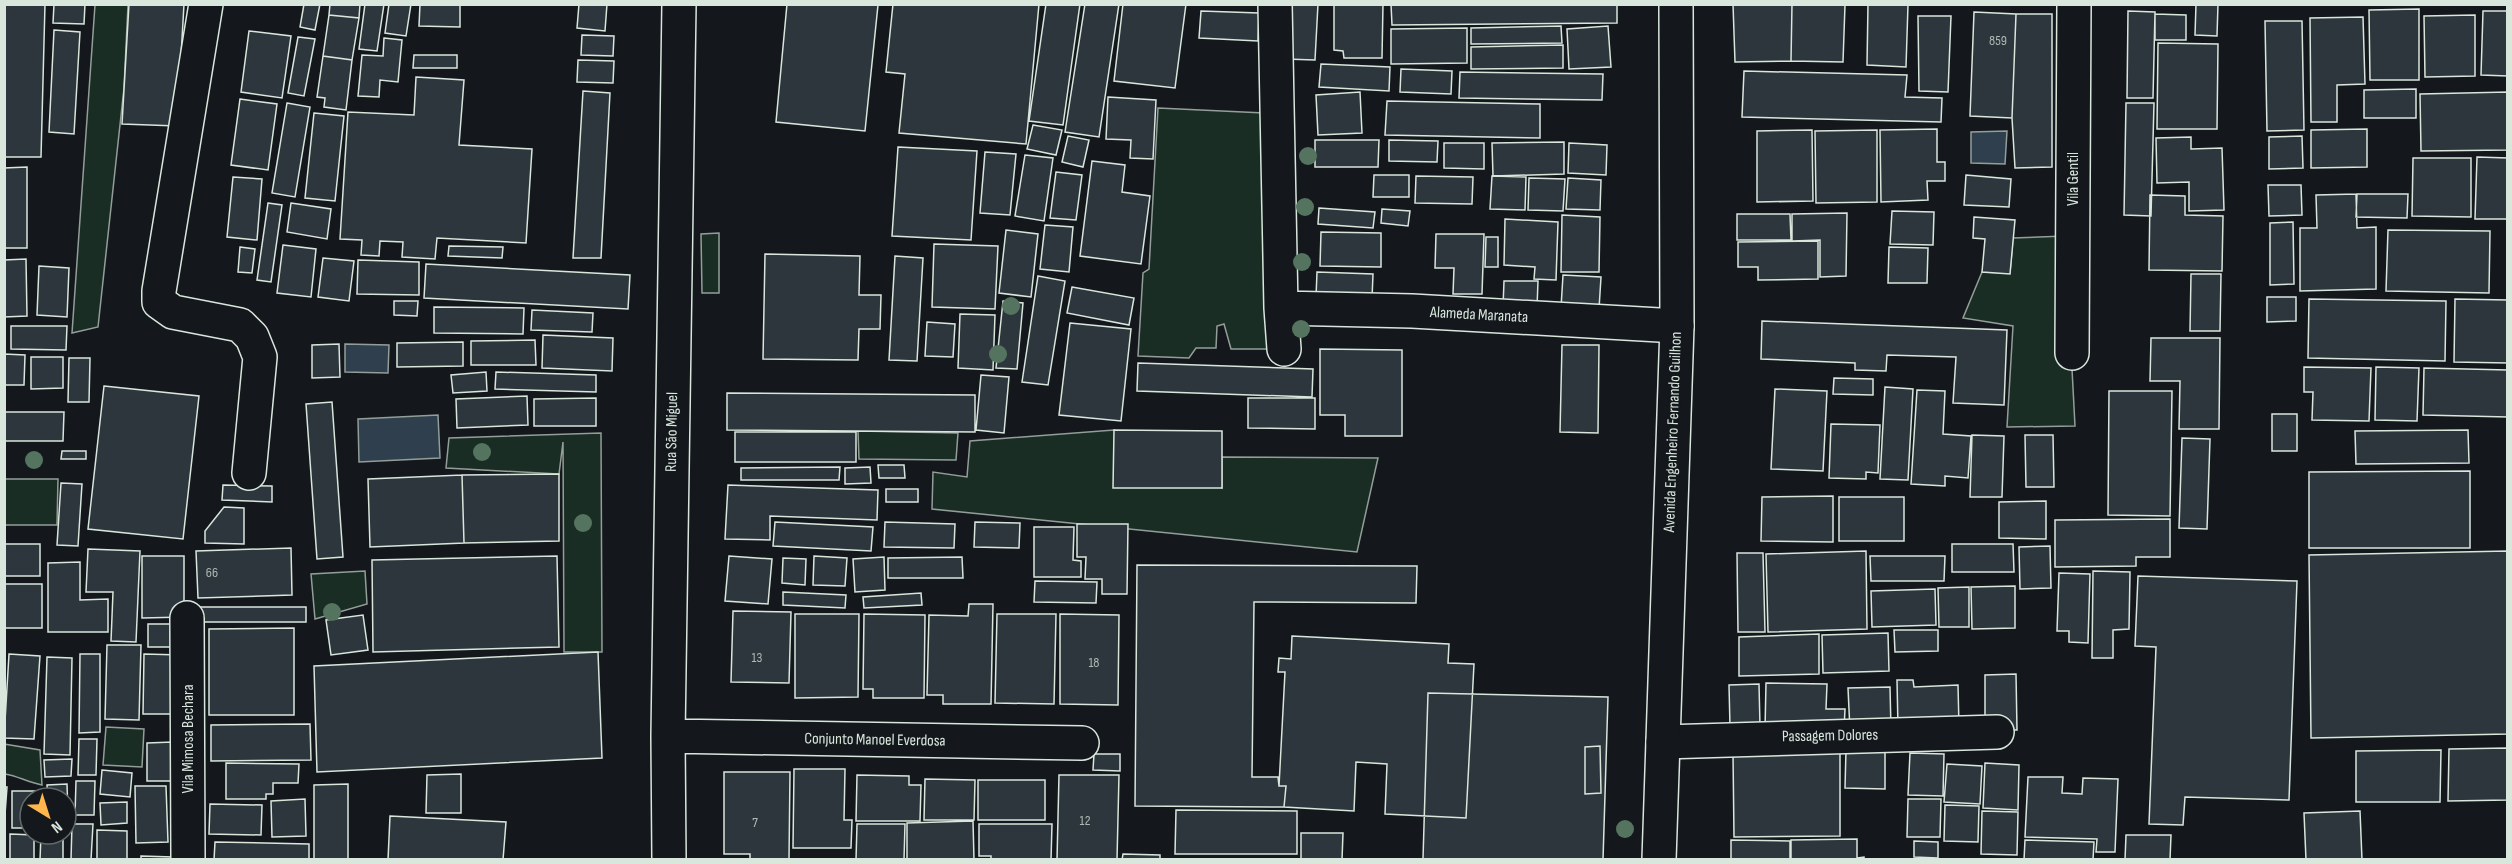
<svg xmlns="http://www.w3.org/2000/svg" width="2512" height="864" font-family="'Sofia Sans Condensed',sans-serif">
<style>
.green{fill:#1a2d24;stroke:#939e99;stroke-width:1.5}
.water{fill:#2f3f4d;stroke:#939e99;stroke-width:1.5}
.building{fill:#2c363c;stroke:#d8e6dc;stroke-width:1.5}
.lines{fill:none;stroke-linecap:round;stroke-linejoin:round}
.minor-casing{stroke:#d8e6dc;stroke-width:36}
.major-casing{stroke:#d8e6dc;stroke-width:36}
.minor{stroke:#14181c;stroke-width:33}
.major{stroke:#14181c;stroke-width:33}
.tree{fill:#55745f}
.labels{text-anchor:middle;dominant-baseline:central;stroke-width:4.5;stroke-linejoin:round;paint-order:stroke}
.number-label{font-size:14px;fill:#adbab4}
.street-label{font-size:16px;fill:#d8e6dc;stroke:#14181c}
</style>
<rect width="100%" height="100%" fill="#14181c"/>
<path class="green" d="M95 5H128L124 88 98 327 72 333Z
M1158 108 1264 113 1272 349H1231L1224 324 1217 326 1216 348H1196L1189 358 1138 356 1143 273 1149 269Z
M719 233V293H702L701 234Z
M2065 236 2075 426 2007 427 2013 326 1963 318 1982 272 2010 273 2013 238Z
M1114 430 1222 488V457L1378 458 1357 552 932 509 933 472 967 477 970 441Z
M858 431 958 433 956 460 859 459Z
M601 433 602 652H564L563 442 559 474 446 468 449 438Z
M5 479H58L57 525H5Z
M365 571 367 604 315 619 311 574Z
M106 727 144 729 142 767 103 765Z
M4 744 40 750 42 785C27 782 18 776 5 774Z"/>
<path class="water" d="M2007 131 2005 164 1971 163V132Z
M345 344 389 345 388 373 345 372Z
M438 415 440 458 359 462 358 419Z"/>
<path class="building" d="M4 4H45L41 157H4Z
M54 4H85L84 24 53 23Z
M129 4H184L177 126 122 124Z
M304 4H320L315 30 300 27Z
M330 4H360L359 18 329 15Z
M365 4H384L377 51 359 49Z
M389 4H411L406 36 385 33Z
M420 4H460V27L419 26Z
M579 4H607L605 31 577 28Z
M787 4 878 5 865 131 776 122Z
M893 4H1039L1026 144 899 133 905 74 886 72Z
M1046 4H1080L1063 125 1029 121Z
M1085 4H1119L1099 137 1065 132Z
M1123 4H1186L1175 88 1114 81Z
M1288 4H1318L1315 60 1285 59Z
M1334 4H1383L1382 58H1344L1343 51 1334 50Z
M1391 4H1617V23L1392 25Z
M1733 4H1792L1791 61 1735 62Z
M1792 4 1845 5 1843 62 1791 61Z
M1868 4 1908 5 1906 67 1867 65Z
M2196 4H2218L2217 36 2195 35Z
M2419 9V80H2370L2369 10Z
M1201 11 1259 13 1258 41 1199 38Z
M2128 11 2155 12 2153 98H2127Z
M2483 11H2508V76L2481 75Z
M1974 12 2016 14 2012 118 1970 116Z
M2016 14H2052V167L2015 168 2012 118Z
M2155 14 2186 15V40H2155Z
M329 15 359 18 352 60 323 56Z
M2475 15V76L2425 77 2424 16Z
M1918 16H1951L1948 92 1919 91Z
M2363 17 2365 84 2337 85V122H2311L2310 18Z
M2265 21H2302L2304 130 2267 131Z
M1561 26 1562 43 1471 44V28Z
M1608 26 1611 67 1569 69 1567 29Z
M1467 28V63L1391 64V29Z
M54 30 80 32 74 134 49 132Z
M249 31 291 36 282 98 241 92Z
M582 35 614 36 613 56 581 55Z
M298 37 315 39 304 96 288 93Z
M384 38 402 40 398 82 380 80 379 97 358 96 362 55 383 56Z
M2158 43 2218 44 2217 129H2157Z
M1563 45V68L1471 69V47Z
M414 55H457V68H413Z
M323 56 352 60 346 110 324 107 325 98 317 97Z
M578 60 614 61 613 83 577 82Z
M1321 64 1390 67 1389 91 1319 87Z
M1401 69 1452 71 1451 94 1400 92Z
M1744 71 1907 75 1905 97 1942 98 1941 122 1742 117Z
M1460 72 1603 74 1602 100 1459 98Z
M416 77 464 80 459 145 532 149 526 243 437 238 435 259 402 257 403 242 380 241 379 256 361 255 362 240 340 239 348 112 414 115Z
M2416 89V118H2364V90Z
M583 91 610 93 601 258H573Z
M1360 92 1362 133 1318 135 1316 95Z
M2508 92V150L2421 151 2420 94Z
M1108 97 1156 100 1153 159 1130 158 1131 140 1106 139Z
M240 99 277 104 268 170 231 165Z
M1387 101 1540 104V138L1385 135Z
M287 103 310 107 295 197 272 193Z
M2126 103H2154L2151 216 2124 215Z
M314 113 344 116 335 201 305 198Z
M1033 125 1062 130 1056 155 1027 149Z
M1937 129V162H1945V181H1927L1928 200 1881 202 1880 130Z
M2367 129V167L2311 168V130Z
M1812 130 1813 201 1757 202V131Z
M1877 130V202L1816 203 1815 131Z
M1068 136 1089 140 1083 167 1062 162Z
M2302 136 2303 168 2269 169V137Z
M2191 137V149L2222 148 2224 210 2189 211V182L2157 183 2156 138Z
M1315 140H1379L1378 167H1315Z
M1389 140 1438 141 1437 162 1389 161Z
M1564 142V174L1493 176 1492 143Z
M1444 143H1484V169L1444 168Z
M1569 143 1607 145 1606 175 1568 173Z
M898 147 977 151 971 240 892 236Z
M985 152 1016 154 1010 215 980 213Z
M1025 155 1053 158 1044 221 1015 216Z
M2477 157 2508 158V219H2475Z
M2413 158H2471V217L2412 216Z
M1092 161 1125 165 1122 192 1150 196 1141 264 1080 256Z
M27 167V248H4V168Z
M1056 172 1082 175 1076 220 1050 218Z
M1374 175H1409V197H1373Z
M1966 175 2011 179 2009 207 1964 205Z
M1416 176 1473 177 1472 204 1415 203Z
M1492 176 1526 177 1525 210 1490 209Z
M233 177 262 179 257 240 227 237Z
M1529 178 1565 179 1563 211 1528 210Z
M1568 178 1601 180 1600 210 1566 209Z
M2268 185H2301L2302 215 2269 216Z
M2356 194 2357 228 2376 227V289L2300 291V228H2317L2316 195Z
M2357 194H2408L2407 218 2356 217Z
M2150 195 2185 196V215L2223 216 2222 271 2149 270Z
M268 203 282 205 271 282 257 280Z
M291 203 331 209 327 239 287 232Z
M1319 208 1375 212 1373 228 1318 224Z
M1382 209 1410 211 1408 226 1381 223Z
M1892 211 1934 212 1933 245 1890 244Z
M1847 213 1846 276 1820 277V240L1792 241V214Z
M1737 214H1790L1791 240H1737Z
M1562 215 1600 217 1599 272H1561Z
M1974 217 2015 220 2010 274 1982 272 1985 239 1973 238Z
M1505 219 1558 222 1556 280 1534 279 1535 267 1504 265Z
M2293 222 2294 284 2270 285V223Z
M1045 225 1073 227 1069 272 1040 269Z
M1006 230 1038 234 1031 297 999 293Z
M2388 230 2490 231 2489 293 2386 291Z
M1321 232 1381 233V267L1320 266Z
M1436 234H1484L1482 294H1453L1454 268H1435Z
M1486 237H1498V267H1485Z
M1818 241V279L1758 280V267H1738V242Z
M934 244 998 246 995 309 932 307Z
M283 245 316 249 311 297 277 293Z
M449 246 503 247 502 258 448 256Z
M240 247 255 249 252 273 238 272Z
M1889 247 1928 248 1927 283H1888Z
M765 254 860 256 859 295H881L880 329H859L858 360 763 359Z
M895 256 923 258 917 361 889 360Z
M323 258 354 261 349 301 318 297Z
M26 259 27 316 4 317V260Z
M358 260 419 262V295L357 294Z
M426 264 630 275 628 309 424 298Z
M39 266 69 268 67 317 37 315Z
M1317 272 1373 274 1372 299 1316 297Z
M2191 274H2221L2220 331H2190Z
M1563 275 1601 277 1599 309 1561 308Z
M1038 276 1065 281 1048 385 1022 382Z
M1504 281H1538L1537 308 1503 307Z
M1072 287 1134 298 1129 325 1067 313Z
M2267 297H2296V321L2267 322Z
M2309 299 2446 301 2445 361 2308 358Z
M2455 299 2508 300V363L2454 362Z
M394 301H418L417 316 394 315Z
M1003 301 1023 303 1017 369 996 368Z
M434 307 524 308 523 334 434 333Z
M532 310 593 313 592 332 531 330Z
M960 314 995 315 993 370 958 368Z
M1762 321 2007 330 2004 405 1953 403 1956 357 1887 355 1886 371 1855 370V363L1761 359Z
M927 322 955 324 953 357 925 356Z
M1070 323 1131 329 1121 421 1059 415Z
M11 326H67L66 350 11 349Z
M543 335 613 338 612 371 542 368Z
M2151 338H2220L2219 429H2179L2180 381H2150Z
M535 340 536 365H471V341Z
M463 342V366L397 367V343Z
M339 344 340 377 312 378V345Z
M1562 345H1599L1598 433 1560 432Z
M1320 349 1402 350V436H1345V415H1320Z
M4 354 25 355 24 385H4Z
M31 357H63V388L31 389Z
M69 358H90L89 402H68Z
M1138 363 1313 369 1312 397 1137 391Z
M2304 367 2371 368 2369 421 2312 420 2313 392H2304Z
M2376 367 2419 368 2417 421 2375 420Z
M2424 368 2508 370V417L2423 415Z
M486 372 487 391 453 393 451 375Z
M496 372 596 375V392L495 389Z
M981 375 1009 377 1004 433 976 430Z
M1834 378 1873 379V395L1833 394Z
M104 386 199 396 183 539 88 529Z
M1885 387 1913 389 1908 480 1880 479Z
M1775 389 1827 391 1823 471 1771 469Z
M1917 390 1945 391 1943 434 1971 436 1968 478 1945 476V486L1911 484Z
M2109 391H2172L2170 516 2108 515Z
M727 393 975 395V432L727 430Z
M527 396 528 425 457 428 456 399Z
M596 398V426H534V399Z
M1248 398H1315V429L1248 428Z
M332 402 343 557 317 559 306 404Z
M4 412H64L63 441H4Z
M2272 414H2297V451H2272Z
M1831 424 1880 425 1878 473 1866 472V479L1829 478Z
M1114 430 1222 431V488H1113Z
M2468 430 2469 463 2356 464 2355 431Z
M735 432H856V462H735Z
M1972 435 2004 436 2002 497H1970Z
M2025 435H2053L2054 487H2026Z
M2182 438 2210 439 2207 529 2179 528Z
M62 451H86V459H61Z
M878 465H904L905 478H879Z
M840 467 839 480H741V468Z
M870 467 871 483 845 484V468Z
M2470 471V548H2309V472Z
M559 474V541L464 543 462 475Z
M462 475 464 543 370 547 368 479Z
M61 483 82 484 78 546 57 545Z
M223 485 272 486V502L222 500Z
M728 485 878 490 877 520 770 516V540L725 539Z
M886 489H918V502H886Z
M1833 496V542L1761 541 1762 497Z
M1839 497H1904V541H1839Z
M2046 501V539L1999 538V502Z
M224 507 244 508V544L205 543V531Z
M2170 519V557H2136V566L2055 567V520Z
M775 522 873 527 871 551 773 546Z
M885 522 955 524 954 548 884 547Z
M975 522 1020 523 1019 548 974 547Z
M1077 524H1128L1127 594H1102V579H1085L1086 557H1077Z
M1034 527H1074L1073 560 1081 561V577H1034Z
M4 544H40V576H4Z
M1952 544H2013L2014 572H1952Z
M2050 546 2051 588 2020 589 2019 547Z
M291 548 292 595 198 598 196 551Z
M88 549 140 551 136 642 111 641 113 592H86Z
M1866 551 1867 629 1768 632 1766 554Z
M2508 551V734L2311 738 2309 555Z
M1737 553H1763L1765 632H1738Z
M142 556H184V617L142 618Z
M557 556 559 647 373 652 372 560Z
M729 556 772 559 768 604 725 601Z
M814 556 847 558 845 586 813 585Z
M1870 556H1945L1944 581H1871Z
M884 557 885 590 855 592 853 559Z
M962 557 963 578H888V558Z
M783 558 806 559 805 585 782 583Z
M80 562V600L108 599V632H48V563Z
M1137 565 1417 566 1416 603 1254 602 1252 777H1278L1279 786H1286L1284 807 1135 806Z
M2093 571 2130 572 2129 629 2113 630V658H2092Z
M2059 573 2090 574 2088 643 2069 642V631H2057Z
M2138 576 2297 581 2289 800 2185 797 2183 825 2149 824 2156 647 2135 646Z
M1035 581 1097 582 1096 603 1034 602Z
M4 584H42V628H4Z
M2015 586V628L1972 629 1971 587Z
M1969 587V627H1939L1938 588Z
M1935 589 1936 625 1872 627 1871 591Z
M783 592 846 595 845 608 783 605Z
M921 593 922 605 864 608 863 597Z
M969 604H993L991 704H943V695H927L929 615 968 616Z
M199 607H306V622H200Z
M733 611 791 612 789 683 731 682Z
M795 614H859L858 697 795 698Z
M864 614 925 615 924 698H873V689H863Z
M997 614H1056L1054 704 995 703Z
M1060 614 1119 615 1118 705 1060 704Z
M363 615 368 650 331 655 326 620Z
M148 624H180V647H148Z
M294 628V715H209V629Z
M1894 630H1938V651L1895 652Z
M1888 633 1889 671 1823 673 1822 635Z
M1819 634V674L1739 676V637Z
M1292 636 1449 644 1448 663 1474 664 1466 818 1385 814 1387 764 1356 762 1354 811 1284 807 1286 786H1279L1285 672H1278L1279 658 1291 659Z
M107 645H141L139 720 105 719Z
M598 652 602 758 317 772 314 666Z
M9 654 40 656 34 739 4 738Z
M80 654H100V732L79 733Z
M144 654 181 655 179 714H143Z
M47 657 72 658 70 755 44 754Z
M2016 674 2017 730H1985V675Z
M1897 680H1913L1914 687 1958 685 1959 727 1898 728Z
M1766 683 1827 684 1826 709H1845L1844 730H1765Z
M1759 684 1760 726 1730 727 1729 685Z
M1890 687 1891 730 1850 731 1848 688Z
M1428 693 1608 697 1603 860 1423 859Z
M310 724 311 760 211 761V725Z
M79 739H97L96 775H78Z
M173 742 174 781H147V743Z
M1600 746 1601 793 1585 794V747Z
M2508 748V800L2448 801 2449 749Z
M1846 750 1885 751V789L1845 788Z
M2441 750 2440 802H2356V751Z
M1840 753V836L1734 837 1733 754Z
M1910 753 1944 754 1943 796 1908 795Z
M1094 754H1120V771L1093 770Z
M72 759 71 776 45 777 44 760Z
M226 763 299 764 298 783H273V794H266V799H226Z
M1985 763 2019 765 2018 810 1983 808Z
M1947 764 1982 766 1980 804 1944 802Z
M794 769H845L844 820H852L851 848H793Z
M102 770 132 773 130 797 100 794Z
M724 772H790L789 860H750V854H724Z
M461 774V813H426L427 775Z
M857 775 909 776V785H921L920 821H856Z
M1059 775H1119L1117 860H1057Z
M2028 777H2063L2062 793 2082 794 2083 778 2118 779 2115 852H2096L2097 839 2025 837Z
M925 779 975 780 974 820H924Z
M978 780H1045V820H978Z
M76 781H95L94 815H75Z
M67 784 68 813H66V798H48L47 785Z
M348 784V860H314V785Z
M135 786H166L168 842 136 843Z
M4 787H7L4 828Z
M12 791H35V798H30V828H12Z
M305 799 306 836 272 837 271 801Z
M1908 799H1941L1940 837H1907Z
M127 802V823L101 825 100 803Z
M210 804 262 805 261 835 209 834Z
M1945 805 1979 806 1978 842 1944 841Z
M1176 810 1297 811V854H1175Z
M1982 811 2018 812 2017 855 1981 854Z
M2360 811 2362 860H2306L2304 813Z
M390 816 506 822 503 860H388Z
M973 821 974 860H907V823Z
M72 824H93L91 860H71Z
M857 824H905L904 860H856Z
M979 824H1052L1051 860H991V856H979Z
M97 830 127 831V860H97Z
M1301 833H1343L1342 860H1301Z
M10 834 34 835V860H10Z
M41 834H63V860H40Z
M2126 835H2171L2170 860H2125Z
M1857 839V858L1864 857V860H1791V840Z
M1731 840 1790 841V860H1731Z
M2025 840 2094 842 2093 860H2024Z
M1914 841 1938 842V858L1914 857Z
M215 842 309 844V860H214Z
M1123 854 1160 855V860H1122Z
M141 856 173 857V860H141Z"/>
<g class="lines">
<g class="minor-casing">
<path id="minor" d="M206 4 159 291V302L173 312 240 325 252 337 260 357 249 473
M1275 4 1281 308 1284 349
M1281 308 1412 311 1677 326
M2072 353 2074 4
M187 618 188 860
M668 736 1082 743
M1663 742 1997 732
M669 860 668 736 679 4"/>
</g>
<g class="major-casing">
<path id="major" d="M1659 860 1677 326 1676 4"/>
</g>
<use href="#minor" class="minor"/>
<use href="#major" class="major"/>
</g>
<g class="tree">
<circle cx="1308" cy="156" r="9"/>
<circle cx="1305" cy="207" r="9"/>
<circle cx="1302" cy="262" r="9"/>
<circle cx="1011" cy="306" r="9"/>
<circle cx="1301" cy="329" r="9"/>
<circle cx="998" cy="354" r="9"/>
<circle cx="482" cy="452" r="9"/>
<circle cx="34" cy="460" r="9"/>
<circle cx="583" cy="523" r="9"/>
<circle cx="332" cy="612" r="9"/>
<circle cx="1625" cy="829" r="9"/>
</g>
<g class="labels">
<g class="number-label">
<text x="1998" y="40">859</text>
<text x="212" y="572">66</text>
<text x="757" y="657">13</text>
<text x="1094" y="662">18</text>
<text x="1085" y="820">12</text>
<text x="755" y="822">7</text>
</g>
<g class="street-label">
<text transform="translate(2073 179) rotate(-90)">Vila Gentil</text>
<text transform="translate(1479 315) rotate(3)">Alameda Maranata</text>
<text transform="translate(672 432) rotate(-89)">Rua São Miguel</text>
<text transform="translate(1673 432) rotate(-88)">Avenida Engenheiro Fernando Guilhon</text>
<text transform="translate(1830 736) rotate(-1)">Passagem Dolores</text>
<text transform="translate(188 739) rotate(-90)">Vila Mimosa Bechara</text>
<text transform="translate(875 740) rotate(1)">Conjunto Manoel Everdosa</text>
</g>
</g>
<rect width="2512" height="864" fill="none" stroke="#d8e6dc" stroke-width="12"/>
<g transform="translate(48 816) rotate(142)"><circle r="28" fill="#14181c" stroke="#626a69" stroke-width="1.5"/>
<path d="M0-4.5L10 22L0 15L-10 22Z" fill="#ffb74d"/>
<text y="-9" font-size="16" font-weight="bold" text-anchor="middle" fill="#d8e6dc">N</text>
</g>
</svg>
